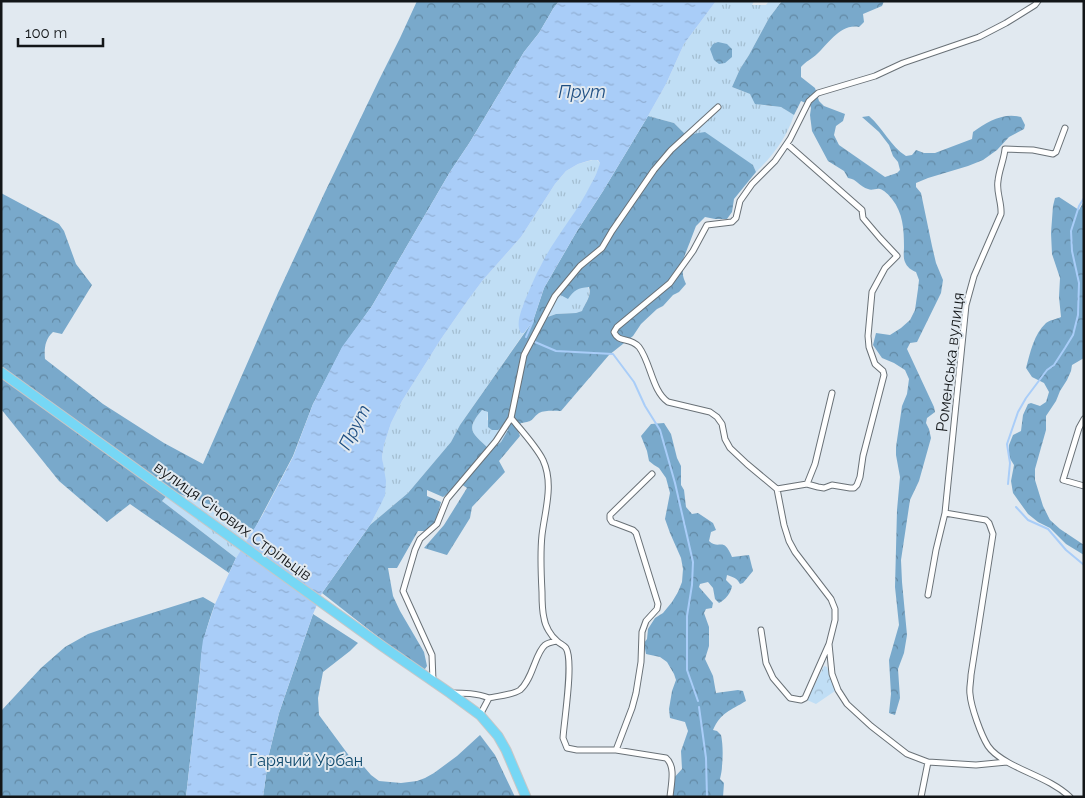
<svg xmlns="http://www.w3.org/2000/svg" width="1085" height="798" font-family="Raleway,sans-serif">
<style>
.grass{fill:url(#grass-tufts)}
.forest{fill:url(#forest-crowns);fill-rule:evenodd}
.park{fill:url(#park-crowns)}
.water{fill:url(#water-ripples)}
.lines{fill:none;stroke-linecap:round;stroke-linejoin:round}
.stream{stroke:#a9cdf8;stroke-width:2}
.minor-casing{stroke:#697177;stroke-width:7}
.primary-casing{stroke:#c6c7c8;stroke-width:11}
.minor{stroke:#fff;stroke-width:5}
.primary{stroke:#76d7f5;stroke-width:9}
.labels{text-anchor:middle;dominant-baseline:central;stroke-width:4;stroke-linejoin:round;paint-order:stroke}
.street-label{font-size:16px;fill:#131618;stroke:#e1e9f0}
.park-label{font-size:16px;fill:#0c476a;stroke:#e1e9f0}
.water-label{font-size:18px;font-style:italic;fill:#1e4e82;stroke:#e1e9f0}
</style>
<defs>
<pattern id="grass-tufts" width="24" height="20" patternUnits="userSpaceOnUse" patternTransform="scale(1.25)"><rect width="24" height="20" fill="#c0def5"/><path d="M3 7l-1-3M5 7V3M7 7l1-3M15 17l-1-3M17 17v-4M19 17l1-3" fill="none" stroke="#a4bed1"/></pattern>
<pattern id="forest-crowns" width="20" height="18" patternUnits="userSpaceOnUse" patternTransform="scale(1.25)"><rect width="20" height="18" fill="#79a9cb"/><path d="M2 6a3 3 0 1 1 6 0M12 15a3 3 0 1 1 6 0" fill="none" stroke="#6289a4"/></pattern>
<pattern id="park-crowns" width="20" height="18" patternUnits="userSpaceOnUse" patternTransform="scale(1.25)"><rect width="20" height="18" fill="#c0def5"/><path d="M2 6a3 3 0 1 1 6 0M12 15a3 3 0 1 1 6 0" fill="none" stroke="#a4bed1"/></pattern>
<pattern id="water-ripples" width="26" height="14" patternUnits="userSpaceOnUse" patternTransform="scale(1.25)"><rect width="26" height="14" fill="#a9cdf8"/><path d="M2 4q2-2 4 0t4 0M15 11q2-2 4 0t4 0" fill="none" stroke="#91afd4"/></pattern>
</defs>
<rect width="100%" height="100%" fill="#e1e9f0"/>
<path class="grass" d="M716 1H754L752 5H766L769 1H782L769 18 749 55 740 69 732 87 750 94 761 105 781 107 794 115C787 137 773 156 756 172L753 165 686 135 674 123 648 116 666 84 684 44Z
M596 159 600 163 599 168 585 197 541 265 522 308 521 333H524L460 425 451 442 408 493 370 525 380 506 383 463 382 457 384 445 391 423 402 401 441 339 468 300 483 280 521 237 555 184 566 171 578 164Z
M588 287C592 296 585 303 582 311L576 313 556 314 545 318 542 316 555 291 572 292 579 288Z
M482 410 488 412 487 420 504 425 508 430 501 442 490 450C473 433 464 431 482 410Z
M171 491 214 506 254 530 236 558 162 501Z"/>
<path class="forest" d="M417 1H559L553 9 539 33 524 52 470 142 450 172 372 306 342 348 313 404 293 456 254 530 214 506 171 491 162 501 236 558 229 573 130 504 107 522 59 481 1 409V193L59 224 64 231 76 264 92 285 62 334 53 332C45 339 44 349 45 359L103 404 164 443 203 464 278 293 324 194 379 80 400 38Z
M782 1H884L882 6 863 14 864 22 859 27C841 23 828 44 817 54 812 59 806 61 801 67V77L815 88 819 101 824 106 845 114 843 121 836 126 834 135 839 145 885 177 897 173 900 170 898 162 893 156 889 145 879 132 862 117 869 116C883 128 890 146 906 156L912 155 916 150 924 153H935L972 139 973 132C987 122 1003 112 1021 117L1025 125 1024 129 1009 137 997 150 983 160 968 166 928 178 916 183V187L921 193 932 246 936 263 943 280 941 293 917 342 910 343 907 349 934 407 935 412 927 418 926 423 929 429 931 438 919 481 910 500 901 560 902 582 907 635 904 653 898 669 900 698 895 715 889 713 891 694 889 660 899 625 895 587 897 510 900 477 896 455V447L902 406 907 394 909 379 905 370 894 363 882 358 873 345 876 333 890 335 901 328 910 320 915 310 918 289 919 280 916 272C911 270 907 267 905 262 903 258 904 251 904 247 904 229 903 213 892 199 889 195 884 190 880 189 876 188 872 191 868 189 860 187 857 179 848 178L844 171 828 161 812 131 810 115 811 108 810 105 801 101 794 115 781 107 755 104 750 94 732 87 740 69 749 55 769 18Z
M718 42 727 44 732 49V57L725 63 719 64 714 60 710 49 713 44Z
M648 116 674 123 686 135 705 132 753 165 756 172 734 199 732 212 727 219H715L705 217 696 226 683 260 685 265C681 272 683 277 686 284L679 292 673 295 663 306 657 309 641 324 633 336 609 355 561 411C555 411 545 410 539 413 530 420 535 421 521 423L517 428 520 436 499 461 505 472 472 507 470 518 447 555 424 548 444 525 467 488 461 484 443 497 427 490V496L441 502 436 521 428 531H418L397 568H388L393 596 400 611 424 652 427 666 423 672 322 593 370 525 408 493 451 442 460 425 533 321 544 288 577 231 603 191ZM589 287C592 296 585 303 582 311L576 313 556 314 545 318 542 315 555 292 568 299C574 290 578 288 589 287ZM482 410 488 412V427L492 430H498L504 425 508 430 501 442 490 450C473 433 464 431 482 410Z
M1059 197 1079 210 1084 201V358L1072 365 1071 371 1067 380 1060 391 1056 401 1046 416V430L1035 469V480L1043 506 1050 520 1060 529 1084 545V555L1066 544 1050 528 1038 522 1028 514 1013 493 1011 481 1014 465 1009 457V445L1013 435 1021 431 1023 415 1028 404 1031 403 1040 406 1046 402 1049 392 1044 383 1032 377 1026 368C1030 353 1034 334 1046 323 1050 320 1057 319 1061 317L1059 297 1060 278 1052 254 1051 233 1053 206 1055 198Z
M664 423 671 434 677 458 681 466V485L684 490 686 507 692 514 698 513 713 523 716 530 711 532 709 541C720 551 723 535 732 557L749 555 753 571 743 583 740 584C737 578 733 577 727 575L726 580 732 586C731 593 725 600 719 603L715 599 713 588 708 582 700 584 699 587 713 603 712 608 706 609 704 613 709 627V646L705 659 713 676 716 693 738 690 743 691 746 701C731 710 720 713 713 730L717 731 721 735C723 744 723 756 722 766 722 770 721 774 720 779L724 783 723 797H671L672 780 682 769 681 751 688 731 685 722 670 718 669 709 672 691 676 680 674 674 667 662 660 657 646 654 644 643 647 639 648 629 655 618 663 613 672 602 678 592 682 582 683 569 681 558 670 533 665 519 670 493 666 478 659 468 654 465 649 461 647 451 641 436 651 424Z
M203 597 215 604C206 628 201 647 200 673L186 797H1V711L41 668 65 647 88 634 114 625Z
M313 614 358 643 350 651 323 672 318 698 319 715 350 757 358 760 371 775 379 781 401 783 417 781 425 778 434 773 457 756 480 735 495 755 515 797H263L269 754 279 713Z"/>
<path class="park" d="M824 666 827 667 835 691 816 704 807 700Z"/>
<path class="water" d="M559 1H716L684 44 666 84 648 116 603 191 577 231 544 288 533 321 524 333H521C515 324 522 309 525 300 530 289 535 276 541 265 555 237 577 213 591 184 595 177 598 170 600 163L598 160H591L578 164 566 171 555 184 521 237 483 280 468 300 441 339 402 401 391 423 384 445 382 457 386 481 385 495 380 506 370 525 322 593 313 614 279 713 269 754 263 797H186L200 673 201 655 203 640 215 604 236 558 262 516 293 457 313 404 342 347 372 306 450 172 470 142 524 52 539 33 553 9Z"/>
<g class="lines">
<path class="stream" d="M526 337 533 321
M535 342 556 351 613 354 634 382 645 406 660 430 675 483 693 562 692 585 687 616V670L698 701
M1008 484 1010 463 1007 444 1018 412 1026 398 1047 370 1054 365 1065 348 1073 335 1078 315 1079 283 1072 251 1071 231 1079 206 1084 198
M1016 507 1028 520 1048 529 1066 550 1084 565
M699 707 706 758 707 797"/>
<g class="minor-casing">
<path id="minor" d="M787 144 862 210 863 218 880 238 897 256 885 268 872 292 868 336 869 347 875 364 883 371 884 375 863 456 860 477 857 485 854 488H850L832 485 824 488 818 487 807 484
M511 418C521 430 536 446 543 460 554 484 545 510 542 535 540 554 541 573 542 592 542 600 542 610 544 618 545 626 551 636 557 641 560 644 564 645 566 648 574 661 564 721 563 738L567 748 577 750H616L666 758C676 766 671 785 670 797
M1084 419 1079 428 1063 480 1084 486
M777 489 807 484 815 464 832 393
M945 513 986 520 989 523 993 534 971 675C971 681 969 688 970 694 971 707 981 735 988 746 992 752 1002 759 1009 763 1029 774 1053 781 1070 797
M928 595 936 550 945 513 966 305 974 276 1001 214C1002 203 996 192 998 181 999 170 1004 160 1005 149L1033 150 1053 154 1056 152 1065 128
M761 630 766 663 773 678 790 698 801 700 805 698 829 644
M433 681 432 655 403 591 415 550 420 539 437 524 447 499 496 441 511 418 524 355 555 296 580 266 602 248 612 231 654 170 671 150 718 107
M450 693C464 693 477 693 489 698
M480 715 489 698C497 696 513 695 520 690 533 679 535 653 545 645 549 642 553 642 557 641
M616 750 632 708 636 693 641 662 642 632 646 621 657 609 658 604 636 533 633 530 612 522 610 519V515L652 474
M1007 762 976 765 928 762 907 754 871 726 847 704 838 690 832 674 829 644 835 620V609L831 599 795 552 789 541 784 525 777 489 747 464 730 448 725 439 722 424 717 417 710 412 668 402C652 391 651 363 639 347 629 336 619 344 614 332L617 327 670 283 693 251 707 225 732 222 736 218 740 201 752 184 775 161 790 139 809 101 818 93 875 76 903 63 979 37 1006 23 1035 5 1038 1
M921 797 928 762"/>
</g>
<g class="primary-casing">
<path id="primary" d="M1 372 382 646 450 693 480 715 498 736 506 750 526 797"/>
</g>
<use href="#minor" class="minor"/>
<use href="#primary" class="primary"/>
</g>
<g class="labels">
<g class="street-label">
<text transform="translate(950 362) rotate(-83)">Роменська вулиця</text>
<text transform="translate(233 521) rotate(36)">вулиця Січових Стрільців</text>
</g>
<g class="park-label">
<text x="306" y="760">Гарячий Урбан</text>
</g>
<g class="water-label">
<text x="582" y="91">Прут</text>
<text transform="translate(354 427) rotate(-63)">Прут</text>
</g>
</g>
<rect width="1085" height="798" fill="none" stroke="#131618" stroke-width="5"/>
<path d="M18 38v8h85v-8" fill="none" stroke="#131618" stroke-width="2.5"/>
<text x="25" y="38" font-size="15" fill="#131618" stroke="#e1e9f0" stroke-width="4" paint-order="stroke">100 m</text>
</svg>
